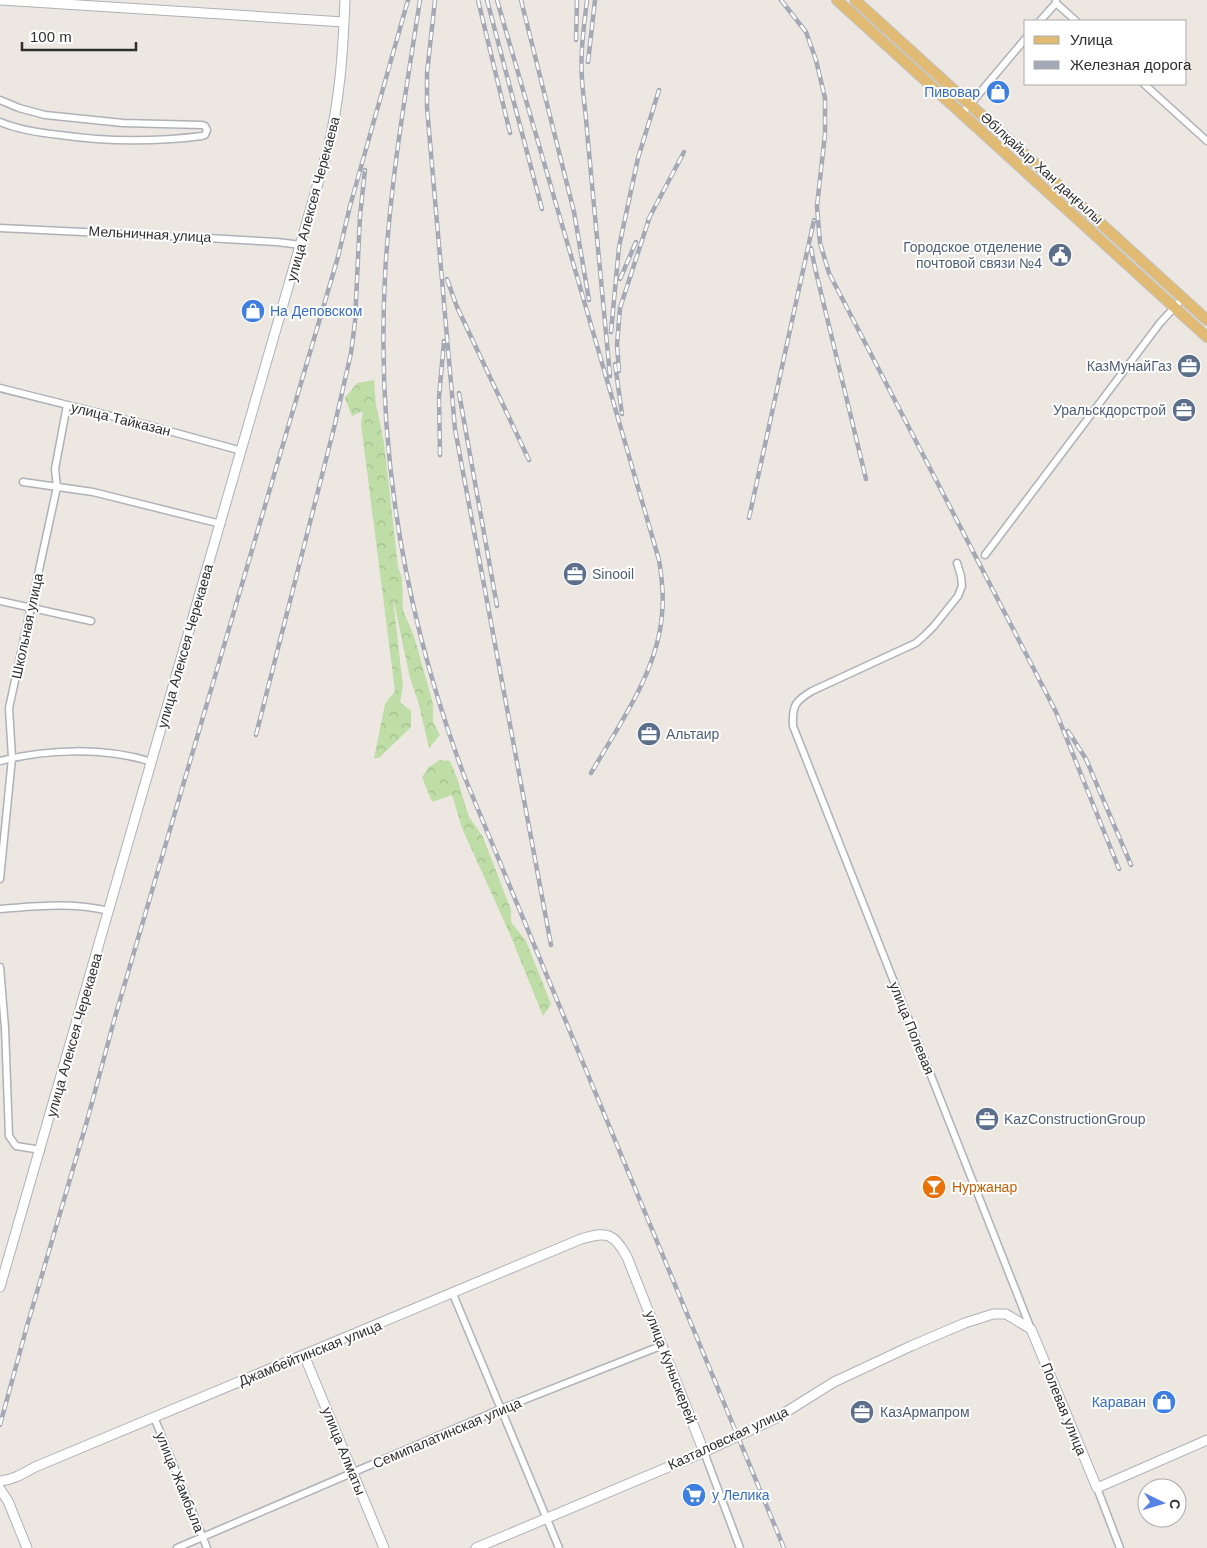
<svg xmlns="http://www.w3.org/2000/svg" width="1207" height="1548" font-family="Arial,sans-serif">
<style>
.forest{fill:url(#forest-crowns)}
.lines{fill:none;stroke-linecap:round;stroke-linejoin:round}
.street-casing{stroke:#aeb1b8;stroke-width:9}
.secondary-casing{stroke:#aeb1b8;stroke-width:11}
.primary-casing{stroke:#c4c4c4;stroke-width:12}
.street{stroke:#fff;stroke-width:6}
.secondary{stroke:#fff;stroke-width:9}
.primary{stroke:#e1bb73;stroke-width:10}
.rail-casing{stroke:#a5a9b5;stroke-width:4.5}
.rail{stroke:#fff;stroke-width:2.5;stroke-dasharray:8;stroke-linecap:butt}
.labels{text-anchor:middle;dominant-baseline:central;stroke-width:4;stroke-linejoin:round;paint-order:stroke}
.shop-label{font-size:14px;fill:#366cbe;stroke:#fff;text-anchor:end}
.street-label{font-size:14px;fill:#2e2e2e;stroke:#fff}
.service-label{font-size:14px;fill:#4e5e75;stroke:#fff;text-anchor:start}
.food-label{font-size:14px;fill:#c56008;stroke:#fff;text-anchor:start}
</style>
<defs>
<pattern id="forest-crowns" width="20" height="18" patternUnits="userSpaceOnUse" patternTransform="scale(1.25)"><rect width="20" height="18" fill="#bfdda6"/><path d="M2 6a3 3 0 1 1 6 0M12 15a3 3 0 1 1 6 0" fill="none" stroke="#a4be8f"/></pattern>
</defs>
<rect width="100%" height="100%" fill="#ede7e2"/>
<path class="forest" d="M374 380 376 405 384 443 398 567 402 578 403 610 414 636 433 704V722L440 735 429 748 418 701 410 678 393 598 403 687 400 702 411 711V727L379 758H374L385 704 395 691 361 424 363 411 352 416 345 398 357 383Z
M440 760 450 761 457 778 469 817 483 837 511 910V922L526 941 551 1004 543 1016 509 932 462 828 452 795 432 802 422 777 429 767Z"/>
<g class="lines">
<g class="street-casing">
<path id="street" d="M1056 3 1076 21
M1040 21 1056 3V0
M1144 84 1207 141
M0 100 19 108 45 115 123 123 202 125 205 126 207 130 205 135 202 136C154 142 108 142 60 135 40 133 19 130 0 122
M962 114 1026 38
M0 228 207 238 277 242 301 245
M0 388 147 425 242 451
M23 482 93 492 221 524
M985 555 1160 323 1183 298
M957 563 961 576 962 586 958 596 934 626 925 635 916 643 812 691C795 701 792 706 793 726L1031 1329
M0 601 91 621
M0 761C47 749 105 747 152 762
M0 879 12 758 9 708 57 487 55 469 67 405
M0 909C37 906 73 902 109 911
M0 967 5 1028 9 1136 16 1146 41 1150
M453 1294 559 1548
M154 1417 207 1548
M704 1452 740 1548
M1097 1488 1120 1548
M177 1548 501 1409 663 1345"/>
</g>
<g class="secondary-casing">
<path id="secondary" d="M1 0 344 22
M0 1287 327 152C340 102 343 51 345 0
M304 1355 384 1548
M0 1481C13 1480 24 1473 35 1467L581 1239C607 1231 614 1233 627 1257L704 1452
M0 1489 8 1501 27 1548
M476 1548 704 1452 778 1417 834 1382 911 1346 965 1323 993 1314H1006L1031 1329 1097 1488 1207 1440"/>
</g>
<g class="primary-casing">
<path id="primary" d="M837 0 1207 337
M855 0 1207 320"/>
</g>
<use href="#street" class="street"/>
<use href="#secondary" class="secondary"/>
<use href="#primary" class="primary"/>
<g class="rail-casing">
<path id="rail" d="M420 0C406 91 390 183 385 276 376 450 404 615 465 778L784 1548
M435 0 427 73V108L455 429 551 945
M478 0 510 133
M487 0 542 209
M497 0 659 560C662 578 664 596 662 614 658 671 619 725 591 773
M521 0 574 212 589 300
M587 0C584 26 580 53 582 79 583 96 586 113 587 131L610 376
M781 0 806 32 816 60 825 98V134L817 206 820 243 829 273 1056 712 1119 869
M576 40 577 0
M588 62 595 0
M648 220 684 152
M811 248 815 268 866 479
M447 279 457 307 529 460
M620 279 636 242
M611 332 619 247 638 158 659 90
M615 364 622 414
M619 371 617 345 620 308 650 216
M459 393 497 606
M440 455 439 397 444 341
M749 518 814 220
M1068 731 1086 759 1131 865
M256 735 334 428 351 353 355 322 360 216 365 170
M0 1425 27 1326 87 1121 115 1017 338 257 350 206 408 0"/>
</g>
<use href="#rail" class="rail"/>
</g>
<defs>
<g id="shop-disc" transform="scale(1.25)"><circle r="9.5" fill="#3f7fe0" stroke="#fff"/><path d="M-5-2.5h2.3a2.7 3.5 0 0 1 5.4 0H5L5.5 6h-11ZM-1.5-2.5h3a1.5 2.3 0 0 0-3 0Z" fill="#fff"/></g>
<g id="civic-disc" transform="scale(1.25)"><circle r="9.5" fill="#5c6f8a" stroke="#fff"/><path d="M-.6-6.5H3V-4.5H.6V-3L4-1V1h2V6H-6V1h2V-1L-.6-3ZM-1.2 2.5V6h2.4V2.5Z" fill="#fff"/></g>
<g id="office-disc" transform="scale(1.25)"><circle r="9.5" fill="#5c6f8a" stroke="#fff"/><path d="M-6-3h4V-5.5h4V-3h4V5H-6ZM-1-4.5V-3h2v-1.5ZM-6 0V1H6V0Z" fill="#fff"/></g>
<g id="bar-disc" transform="scale(1.25)"><circle r="9.5" fill="#e8710a" stroke="#fff"/><path d="M-6-5H6L.8 .8V4.5H3.5V6h-7V4.5H-.8V.8Z" fill="#fff"/></g>
<g id="supermarket-disc" transform="scale(1.25)"><circle r="9.5" fill="#3f7fe0" stroke="#fff"/><path d="M-6-5.5h2.5l.6 2H6L4.5 2H-2.5L-4.4-4H-6ZM-1.5 3.2a1.3 1.3 0 1 0 .1 0ZM3 3.2a1.3 1.3 0 1 0 .1 0Z" fill="#fff"/></g>
</defs>
<g fill-rule="evenodd">
<use href="#shop-disc" x="998" y="92"/>
<use href="#civic-disc" x="1060" y="255"/>
<use href="#shop-disc" x="253" y="311"/>
<use href="#office-disc" x="1189" y="366"/>
<use href="#office-disc" x="1184" y="410"/>
<use href="#office-disc" x="575" y="574"/>
<use href="#office-disc" x="649" y="734"/>
<use href="#office-disc" x="987" y="1119"/>
<use href="#bar-disc" x="934" y="1187"/>
<use href="#shop-disc" x="1164" y="1402"/>
<use href="#office-disc" x="862" y="1412"/>
<use href="#supermarket-disc" x="694" y="1495"/>
</g>
<g class="labels">
<g class="shop-label">
<text x="980" y="92">Пивовар</text>
<text x="270" y="311" text-anchor="start">На Деповском</text>
<text x="1146" y="1402">Караван</text>
<text x="712" y="1495" text-anchor="start">у Лелика</text>
</g>
<g class="street-label">
<text transform="translate(1042 168) rotate(42)">Әбілқайыр Хан даңғылы</text>
<text transform="translate(313 199) rotate(-75)">улица Алексея Черекаева</text>
<text transform="translate(150 234) rotate(3)">Мельничная улица</text>
<text transform="translate(121 419) rotate(14)">улица Тайказан</text>
<text transform="translate(27 626) rotate(-78)">Школьная улица</text>
<text transform="translate(185 646) rotate(-74)">улица Алексея Черекаева</text>
<text transform="translate(912 1028) rotate(68)">улица Полевая</text>
<text transform="translate(74 1035) rotate(-74)">улица Алексея Черекаева</text>
<text transform="translate(310 1353) rotate(-22)">Джамбейтинская улица</text>
<text transform="translate(671 1367) rotate(69)">улица Куныскерей</text>
<text transform="translate(1064 1409) rotate(68)">Полевая улица</text>
<text transform="translate(447 1433) rotate(-23)">Семипалатинская улица</text>
<text transform="translate(728 1438) rotate(-25)">Казталовская улица</text>
<text transform="translate(344 1451) rotate(68)">улица Алматы</text>
<text transform="translate(180 1482) rotate(68)">улица Жамбыла</text>
</g>
<g class="service-label">
<text x="1042" y="247" text-anchor="end">Городское отделение<tspan x="1042" dy="16">почтовой связи №4</tspan></text>
<text x="1172" y="366" text-anchor="end">КазМунайГаз</text>
<text x="1166" y="410" text-anchor="end">Уральскдорстрой</text>
<text x="592" y="574">Sinooil</text>
<text x="666" y="734">Альтаир</text>
<text x="1004" y="1119">KazConstructionGroup</text>
<text x="880" y="1412">КазАрмапром</text>
</g>
<g class="food-label">
<text x="952" y="1187">Нуржанар</text>
</g>
</g>
<rect x="1024" y="20" width="162" height="65" fill="#ffffff" stroke="#ababab"/>
<rect x="1034" y="36" width="25" height="8" fill="#e1bb73" stroke="#ababab"/>
<text x="1070" y="45" font-size="15" fill="#2e2e2e">Улица</text>
<rect x="1034" y="61" width="25" height="8" fill="#a5a9b5" stroke="#ababab"/>
<text x="1070" y="70" font-size="15" fill="#2e2e2e">Железная дорога</text>
<g transform="translate(1162 1503) rotate(95)"><circle r="24" fill="#ffffff" stroke="#ababab"/>
<path d="M0-4L9 19L0 12L-9 19Z" fill="#5782e5"/>
<text y="-8" font-size="14" font-weight="bold" text-anchor="middle" fill="#2e2e2e">С</text>
</g>
<path d="M22 42v8h114v-8" fill="none" stroke="#2e2e2e" stroke-width="2.5"/>
<text x="30" y="42" font-size="15" fill="#2e2e2e" stroke="#ffffff" stroke-width="4" paint-order="stroke">100 m</text>
</svg>
